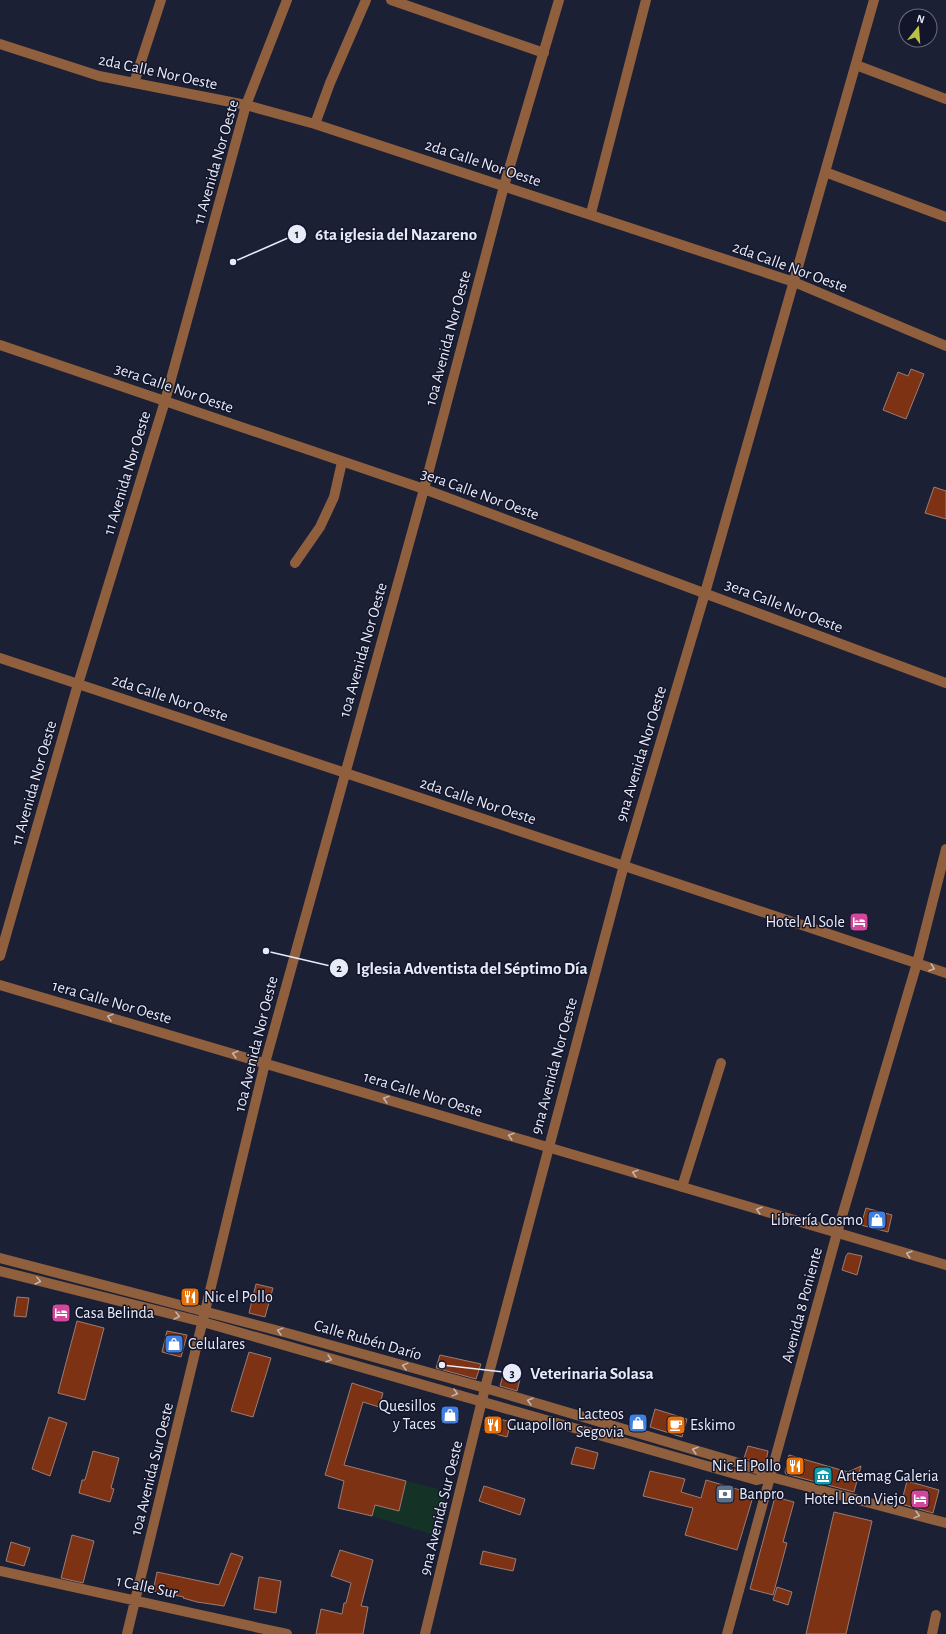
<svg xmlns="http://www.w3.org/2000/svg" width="946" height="1634" font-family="'Alegreya Sans',sans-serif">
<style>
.green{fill:#143326}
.building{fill:#7e3214;stroke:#9a7c72}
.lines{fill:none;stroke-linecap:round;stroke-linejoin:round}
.minor{stroke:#8f5f3e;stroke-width:10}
.oneway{stroke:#c4b3ae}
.labels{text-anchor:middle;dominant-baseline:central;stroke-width:3;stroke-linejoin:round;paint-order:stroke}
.street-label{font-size:16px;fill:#e7ebf9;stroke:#13162a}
.poi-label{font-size:16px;fill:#e7ebf9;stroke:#13162a;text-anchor:start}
.leader{fill:none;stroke:#e7ebf9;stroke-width:1.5}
.callout-dot{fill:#e7ebf9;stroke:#13162a;stroke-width:1.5}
.mark-label{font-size:12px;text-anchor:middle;font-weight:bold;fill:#111}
.callout-label{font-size:17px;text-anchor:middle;font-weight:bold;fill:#e7ebf9;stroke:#13162a;stroke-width:3;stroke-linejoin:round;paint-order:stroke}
</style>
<rect width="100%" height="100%" fill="#1c2035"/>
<path class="green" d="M406 1481 446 1491 438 1536 372 1516 375 1505 399 1511Z"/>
<path class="building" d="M911 369 924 374 906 419 883 410 898 372 908 376Z
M934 487 946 491V519L925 513Z
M866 1208 892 1215 888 1232 861 1225Z
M848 1253 862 1256 857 1275 842 1270 846 1256Z
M256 1284 273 1288 265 1317 249 1313Z
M185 1291 197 1294 194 1302 183 1299Z
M17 1297 29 1298 26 1317 14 1316Z
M77 1321 104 1328 85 1400 58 1393Z
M167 1331 187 1335 181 1357 162 1352Z
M249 1352 271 1358 253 1417 231 1411Z
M440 1355 481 1364 476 1379 436 1368Z
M503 1375 520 1379 517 1391 500 1386Z
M352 1383 383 1393 379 1407 363 1402 344 1465 406 1481 399 1511 375 1505 372 1516 338 1508 344 1481 325 1475Z
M655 1409 687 1419 682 1437 650 1427Z
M488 1416 511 1422 507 1437 484 1431Z
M49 1417 67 1423 50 1476 32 1469Z
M748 1446 768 1451 765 1466 744 1458Z
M576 1447 598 1453 594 1469 571 1464Z
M93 1451 119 1458 111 1488 114 1489 110 1502 79 1493 82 1480H85Z
M789 1455 848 1472 861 1466 854 1492 786 1474 785 1472Z
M650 1471 685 1479 681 1492 701 1498 706 1480 747 1492 752 1500 737 1550 685 1535 693 1508 643 1496Z
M907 1481 939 1490 933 1513 901 1504Z
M484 1486 525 1499 520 1515 479 1501Z
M775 1497 794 1502 783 1542 787 1543 773 1595 750 1589Z
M834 1512 872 1521 846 1634H806Z
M72 1535 94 1541 83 1583 61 1578Z
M11 1542 30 1548 24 1566 6 1561Z
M340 1550 373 1560 361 1606 368 1607 363 1634H316L321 1609 342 1614 344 1603H346L351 1583 331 1576Z
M483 1551 516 1559 513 1571 480 1564Z
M231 1553 243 1557 224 1606 197 1602 183 1598 184 1597 153 1591 157 1572 219 1585Z
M259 1577 281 1581 276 1613 254 1609Z
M777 1587 792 1592 788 1605 773 1600Z"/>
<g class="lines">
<path class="minor" d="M391 0 544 53
M0 44 99 76 246 105 315 124 794 282 946 346
M856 65 946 99
M134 83 161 0
M315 124 330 83 366 0
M825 172 946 217
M591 213 646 0
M0 345 424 489 946 683
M295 563 320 527 334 497 342 462
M0 658 946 973
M0 956 78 684 165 401 246 105 287 0
M0 985 946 1265
M682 1187 721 1063
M0 1258 287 1333 485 1388 732 1461 759 1470 771 1477 946 1523
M0 1271 203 1322 756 1480 771 1477
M0 1571 287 1634
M127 1634 265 1063 424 489 504 186 559 0
M425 1634 485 1388 624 865 705 593 874 0
M727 1634 837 1233 917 963 946 849
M932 1634 936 1615"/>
</g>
<defs><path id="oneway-chevron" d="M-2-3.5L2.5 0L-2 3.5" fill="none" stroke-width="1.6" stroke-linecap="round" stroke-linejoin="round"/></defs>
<g class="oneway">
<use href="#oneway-chevron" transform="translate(932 968) rotate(19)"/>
<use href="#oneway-chevron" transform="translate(110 1017) rotate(-164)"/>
<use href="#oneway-chevron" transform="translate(235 1054) rotate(-164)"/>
<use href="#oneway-chevron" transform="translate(386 1099) rotate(-163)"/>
<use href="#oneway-chevron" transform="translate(511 1136) rotate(-163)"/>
<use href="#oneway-chevron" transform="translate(635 1173) rotate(-164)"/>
<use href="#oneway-chevron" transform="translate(759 1210) rotate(-163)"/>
<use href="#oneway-chevron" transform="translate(909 1254) rotate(-163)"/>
<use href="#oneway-chevron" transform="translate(38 1281) rotate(14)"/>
<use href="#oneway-chevron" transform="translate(177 1316) rotate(14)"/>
<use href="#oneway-chevron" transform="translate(280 1331) rotate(-165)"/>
<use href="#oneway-chevron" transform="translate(329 1359) rotate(16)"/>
<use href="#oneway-chevron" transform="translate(405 1366) rotate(-165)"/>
<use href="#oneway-chevron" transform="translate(455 1393) rotate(15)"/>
<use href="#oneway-chevron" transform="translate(530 1401) rotate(-164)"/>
<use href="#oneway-chevron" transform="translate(695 1450) rotate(-164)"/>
<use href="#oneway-chevron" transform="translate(917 1515) rotate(15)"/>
</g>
<defs>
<g id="hotel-square" transform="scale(1)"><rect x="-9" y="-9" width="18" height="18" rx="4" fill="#d1479c" stroke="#13162a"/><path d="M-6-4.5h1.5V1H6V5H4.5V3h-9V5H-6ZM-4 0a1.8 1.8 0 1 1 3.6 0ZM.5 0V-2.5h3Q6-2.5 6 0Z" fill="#fff"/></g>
<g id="shop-square" transform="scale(1)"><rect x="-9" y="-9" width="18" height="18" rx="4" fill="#3f7fe0" stroke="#13162a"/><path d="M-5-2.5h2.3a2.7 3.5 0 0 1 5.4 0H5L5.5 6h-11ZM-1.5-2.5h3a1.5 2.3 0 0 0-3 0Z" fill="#fff"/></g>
<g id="restaurant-square" transform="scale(1)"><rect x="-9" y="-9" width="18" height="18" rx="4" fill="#e8710a" stroke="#13162a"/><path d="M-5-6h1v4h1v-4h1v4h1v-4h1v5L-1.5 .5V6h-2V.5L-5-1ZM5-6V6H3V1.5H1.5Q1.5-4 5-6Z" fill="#fff"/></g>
<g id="cafe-square" transform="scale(1)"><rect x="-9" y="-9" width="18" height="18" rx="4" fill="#e8710a" stroke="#13162a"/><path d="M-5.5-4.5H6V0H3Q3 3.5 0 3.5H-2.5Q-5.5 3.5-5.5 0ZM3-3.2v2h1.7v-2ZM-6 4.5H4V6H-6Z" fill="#fff"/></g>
<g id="museum-square" transform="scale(1)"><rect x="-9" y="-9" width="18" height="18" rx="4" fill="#0f9aa8" stroke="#13162a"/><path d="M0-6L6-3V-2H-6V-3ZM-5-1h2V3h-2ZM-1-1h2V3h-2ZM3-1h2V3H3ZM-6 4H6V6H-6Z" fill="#fff"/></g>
<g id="bank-square" transform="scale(1)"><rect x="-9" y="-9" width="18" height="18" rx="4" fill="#5c6f8a" stroke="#13162a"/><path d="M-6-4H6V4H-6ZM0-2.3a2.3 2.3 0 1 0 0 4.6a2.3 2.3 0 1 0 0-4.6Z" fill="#fff"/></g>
</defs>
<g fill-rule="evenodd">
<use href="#hotel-square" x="859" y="922"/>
<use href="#shop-square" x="877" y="1220"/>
<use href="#restaurant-square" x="190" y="1297"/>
<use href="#hotel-square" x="61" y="1313"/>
<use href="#shop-square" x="174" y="1344"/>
<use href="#shop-square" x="450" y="1415"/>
<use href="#shop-square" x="638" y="1423"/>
<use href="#restaurant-square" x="493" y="1425"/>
<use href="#cafe-square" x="676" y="1425"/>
<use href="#restaurant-square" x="795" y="1466"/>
<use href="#museum-square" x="823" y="1476"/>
<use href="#bank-square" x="725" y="1494"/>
<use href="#hotel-square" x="920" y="1499"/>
</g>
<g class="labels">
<g class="street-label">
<text transform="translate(158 72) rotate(12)">2da Calle Nor Oeste</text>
<text transform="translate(216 162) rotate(-74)">11 Avenida Nor Oeste</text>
<text transform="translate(483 163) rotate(18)">2da Calle Nor Oeste</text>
<text transform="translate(790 267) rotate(20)">2da Calle Nor Oeste</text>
<text transform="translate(448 338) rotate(-75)">10a Avenida Nor Oeste</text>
<text transform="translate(174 388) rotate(19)">3era Calle Nor Oeste</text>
<text transform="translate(127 473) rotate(-73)">11 Avenida Nor Oeste</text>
<text transform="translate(480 494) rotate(20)">3era Calle Nor Oeste</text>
<text transform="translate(784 606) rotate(21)">3era Calle Nor Oeste</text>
<text transform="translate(363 650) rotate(-74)">10a Avenida Nor Oeste</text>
<text transform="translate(170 698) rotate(18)">2da Calle Nor Oeste</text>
<text transform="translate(641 754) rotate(-73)">9na Avenida Nor Oeste</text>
<text transform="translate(34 783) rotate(-74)">11 Avenida Nor Oeste</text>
<text transform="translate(478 801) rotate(18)">2da Calle Nor Oeste</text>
<text transform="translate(112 1002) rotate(16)">1era Calle Nor Oeste</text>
<text transform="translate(256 1044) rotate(-76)">10a Avenida Nor Oeste</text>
<text transform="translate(554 1066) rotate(-75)">9na Avenida Nor Oeste</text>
<text transform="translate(423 1094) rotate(17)">1era Calle Nor Oeste</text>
<text transform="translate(802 1305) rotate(-75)">Avenida 8 Poniente</text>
<text transform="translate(368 1340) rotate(16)">Calle Rubén Darío</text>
<text transform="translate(152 1469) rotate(-76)">10a Avenida Sur Oeste</text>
<text transform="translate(441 1508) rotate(-76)">9na Avenida Sur Oeste</text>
<text transform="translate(147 1587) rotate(12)">1 Calle Sur</text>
</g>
<g class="poi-label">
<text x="845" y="922" text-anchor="end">Hotel Al Sole</text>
<text x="863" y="1220" text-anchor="end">Librería Cosmo</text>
<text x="204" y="1297">Nic el Pollo</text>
<text x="75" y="1313">Casa Belinda</text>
<text x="188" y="1344">Celulares</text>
<text x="436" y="1406" text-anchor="end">Quesillos<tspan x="436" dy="18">y Taces</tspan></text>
<text x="624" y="1414" text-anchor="end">Lacteos<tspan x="624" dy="18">Segovia</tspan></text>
<text x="507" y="1425">Guapollon</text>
<text x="690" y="1425">Eskimo</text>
<text x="781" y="1466" text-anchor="end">Nic El Pollo</text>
<text x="837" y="1476">Artemag Galeria</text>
<text x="739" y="1494">Banpro</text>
<text x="906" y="1499" text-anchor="end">Hotel Leon Viejo</text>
</g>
</g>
<path class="leader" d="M233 262L297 234M266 951L339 968M442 1365L512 1373"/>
<g class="callout-dot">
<circle cx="233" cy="262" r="4"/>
<circle cx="266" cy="951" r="4"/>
<circle cx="442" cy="1365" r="4"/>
<circle cx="297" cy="234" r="10"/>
<circle cx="339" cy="968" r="10"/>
<circle cx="512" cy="1373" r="10"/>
</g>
<g class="mark-label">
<text x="297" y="238">1</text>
<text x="339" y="972">2</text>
<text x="512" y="1377">3</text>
</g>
<g class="callout-label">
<text x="396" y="240">6ta iglesia del Nazareno</text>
<text x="472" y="974">Iglesia Adventista del Séptimo Día</text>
<text x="592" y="1379">Veterinaria Solasa</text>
</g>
<g transform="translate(918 28) rotate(17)"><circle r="19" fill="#13162a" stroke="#686b7d"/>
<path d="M0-3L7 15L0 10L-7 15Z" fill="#bac045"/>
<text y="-6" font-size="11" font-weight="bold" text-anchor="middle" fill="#e7ebf9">N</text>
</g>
</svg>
